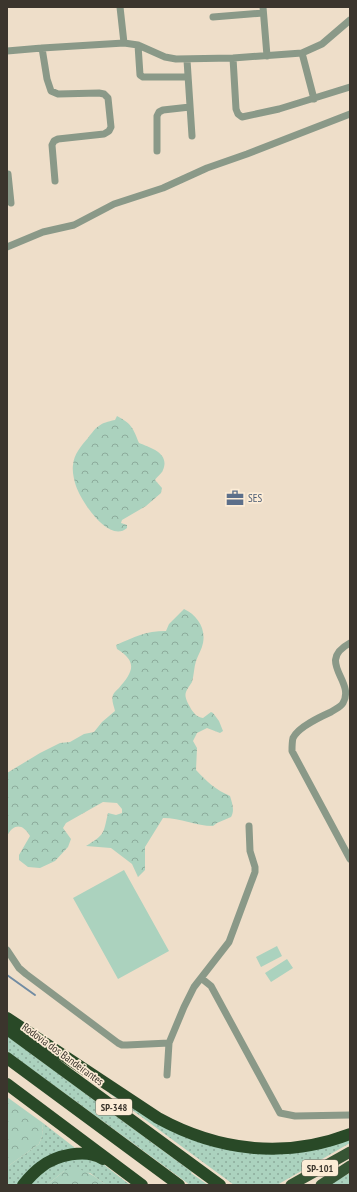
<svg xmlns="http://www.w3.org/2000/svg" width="357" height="1192" font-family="'PT Sans Narrow',sans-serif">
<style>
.grass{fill:url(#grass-dots)}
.forest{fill:url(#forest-crowns)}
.pitch{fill:#abd2be}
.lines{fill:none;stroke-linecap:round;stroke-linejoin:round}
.stream{stroke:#728ca3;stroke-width:2}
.minor{stroke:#8a9988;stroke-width:7}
.trunk{stroke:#365434;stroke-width:11}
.motorway{stroke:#294927;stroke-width:12}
.labels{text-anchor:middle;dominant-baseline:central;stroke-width:3.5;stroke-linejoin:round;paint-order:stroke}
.shield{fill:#fcecd6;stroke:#756c60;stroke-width:1}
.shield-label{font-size:10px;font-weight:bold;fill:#3b352d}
.service-label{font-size:11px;fill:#4e5e75;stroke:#fcecd6;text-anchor:start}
.street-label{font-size:11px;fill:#3b352d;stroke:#fcecd6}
</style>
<defs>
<pattern id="grass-dots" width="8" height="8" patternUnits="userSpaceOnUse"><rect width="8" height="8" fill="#abd2be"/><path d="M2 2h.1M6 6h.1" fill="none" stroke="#8cab9b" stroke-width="1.8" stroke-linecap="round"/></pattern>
<pattern id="forest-crowns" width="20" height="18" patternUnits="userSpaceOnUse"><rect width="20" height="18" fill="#abd2be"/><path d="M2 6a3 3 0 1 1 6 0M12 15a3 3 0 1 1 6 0" fill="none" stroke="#8cab9b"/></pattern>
</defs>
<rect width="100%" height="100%" fill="#eedec9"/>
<path class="grass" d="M7 1036 192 1172 191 1173 208 1185H190L7 1051Z
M109 1090 139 1110 244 1150 350 1138V1143L277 1185H234L109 1093Z
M43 1123 79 1151 19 1185H7V1167L39 1144 42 1136Z
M81 1157 103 1164 130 1185H106L90 1173 64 1171 47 1185H28L31 1180 60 1161Z
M350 1173V1185H328Z"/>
<path class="forest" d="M117 416C132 424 133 428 139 443 151 448 170 453 163 470 162 473 157 477 155 480L162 488 161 493 146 506 122 520 121 523 127 525V528C109 544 81 501 76 486 74 480 72 471 73 465 74 454 81 446 88 438 97 426 100 423 115 420Z
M184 609C197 615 206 628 203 643 202 649 198 655 196 661 194 667 194 675 192 682 190 685 187 689 186 692 184 697 188 703 190 707 193 713 197 717 203 718L211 712 213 713 219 721 223 731 220 733 207 728 197 733 193 741 197 748 196 770C206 781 216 790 230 796 232 803 235 810 231 817L217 823 213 826C196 826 181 818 163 818L145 847V870L138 877 132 864 111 848 86 846C105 834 103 835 108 813L116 815 122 813V809L117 803 103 802 66 823 63 828 71 839 68 847 55 861 40 868 28 867 19 860V855L30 836C23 824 14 823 7 836V773L40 753 60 743 70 742 84 734 94 732 102 722 115 711C114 706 111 700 113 695 114 692 117 690 119 688 133 672 138 662 117 649L116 645C135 637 145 631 166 631L169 624Z
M7 1097 43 1123 42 1136 39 1144 7 1167Z
M72 1168C86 1169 95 1177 106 1185H47L64 1171Z"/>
<path class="pitch" d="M124 870 169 951 118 979 73 898Z
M277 946 282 956 261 967 256 957Z
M287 959 293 968 271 982 265 973Z"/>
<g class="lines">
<path class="stream" d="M7 975 35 995"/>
<path class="minor" d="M120 7 124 43
M263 7 267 56
M213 17 263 13
M138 45 140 75 143 77H188
M42 48 47 79 51 91 58 94 99 93 104 94 108 98 111 127 109 131 104 134 58 139 54 141 52 145 55 181
M7 51 42 48 124 43 138 45 165 57 176 59 233 58 302 53 322 44 350 20
M302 53 314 99
M233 58 236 109 238 114 242 117 279 109 350 87
M187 60 192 136
M157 151V116L159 112 163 110 190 107
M7 174H8L11 203
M7 247 43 232 74 225 114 204 163 188 207 168 247 154 350 114
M350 643C315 662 356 681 343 703 341 707 335 709 331 712 320 717 298 727 293 738 292 742 292 747 292 751L350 859
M7 950 19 968 26 974 118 1043 122 1045H127L169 1043
M201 978 211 986 280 1113 295 1116 350 1115
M167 1075 169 1043 184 1007 194 987 229 942 255 872V867L250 851 249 826"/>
<path class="trunk" d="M291 1185 350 1152
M321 1185 350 1166"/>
<path class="motorway" d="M7 1018 158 1118C218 1151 285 1159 350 1134
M7 1029 220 1185
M7 1058 179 1185
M7 1084 142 1185
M23 1185C28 1179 34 1172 41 1167 56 1155 86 1148 103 1159"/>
</g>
<defs>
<g id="office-bare" transform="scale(1.38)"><path d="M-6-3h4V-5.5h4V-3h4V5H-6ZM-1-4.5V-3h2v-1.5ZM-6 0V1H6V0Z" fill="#5c6f8a" stroke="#fcecd6" stroke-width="2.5" paint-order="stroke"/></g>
</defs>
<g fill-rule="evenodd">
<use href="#office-bare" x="235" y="498"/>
</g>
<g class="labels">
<g class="shield">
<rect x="96" y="1099" width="36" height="16" rx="3"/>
<rect x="302" y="1160" width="36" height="16" rx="3"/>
</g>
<g class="shield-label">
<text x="114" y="1107">SP-348</text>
<text x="320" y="1168">SP-101</text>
</g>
<g class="service-label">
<text x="248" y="498">SES</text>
</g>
<g class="street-label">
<text transform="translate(63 1054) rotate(36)">Rodovia dos Bandeirantes</text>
</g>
</g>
<rect width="357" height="1192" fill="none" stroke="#3b352d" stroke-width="16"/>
</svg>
